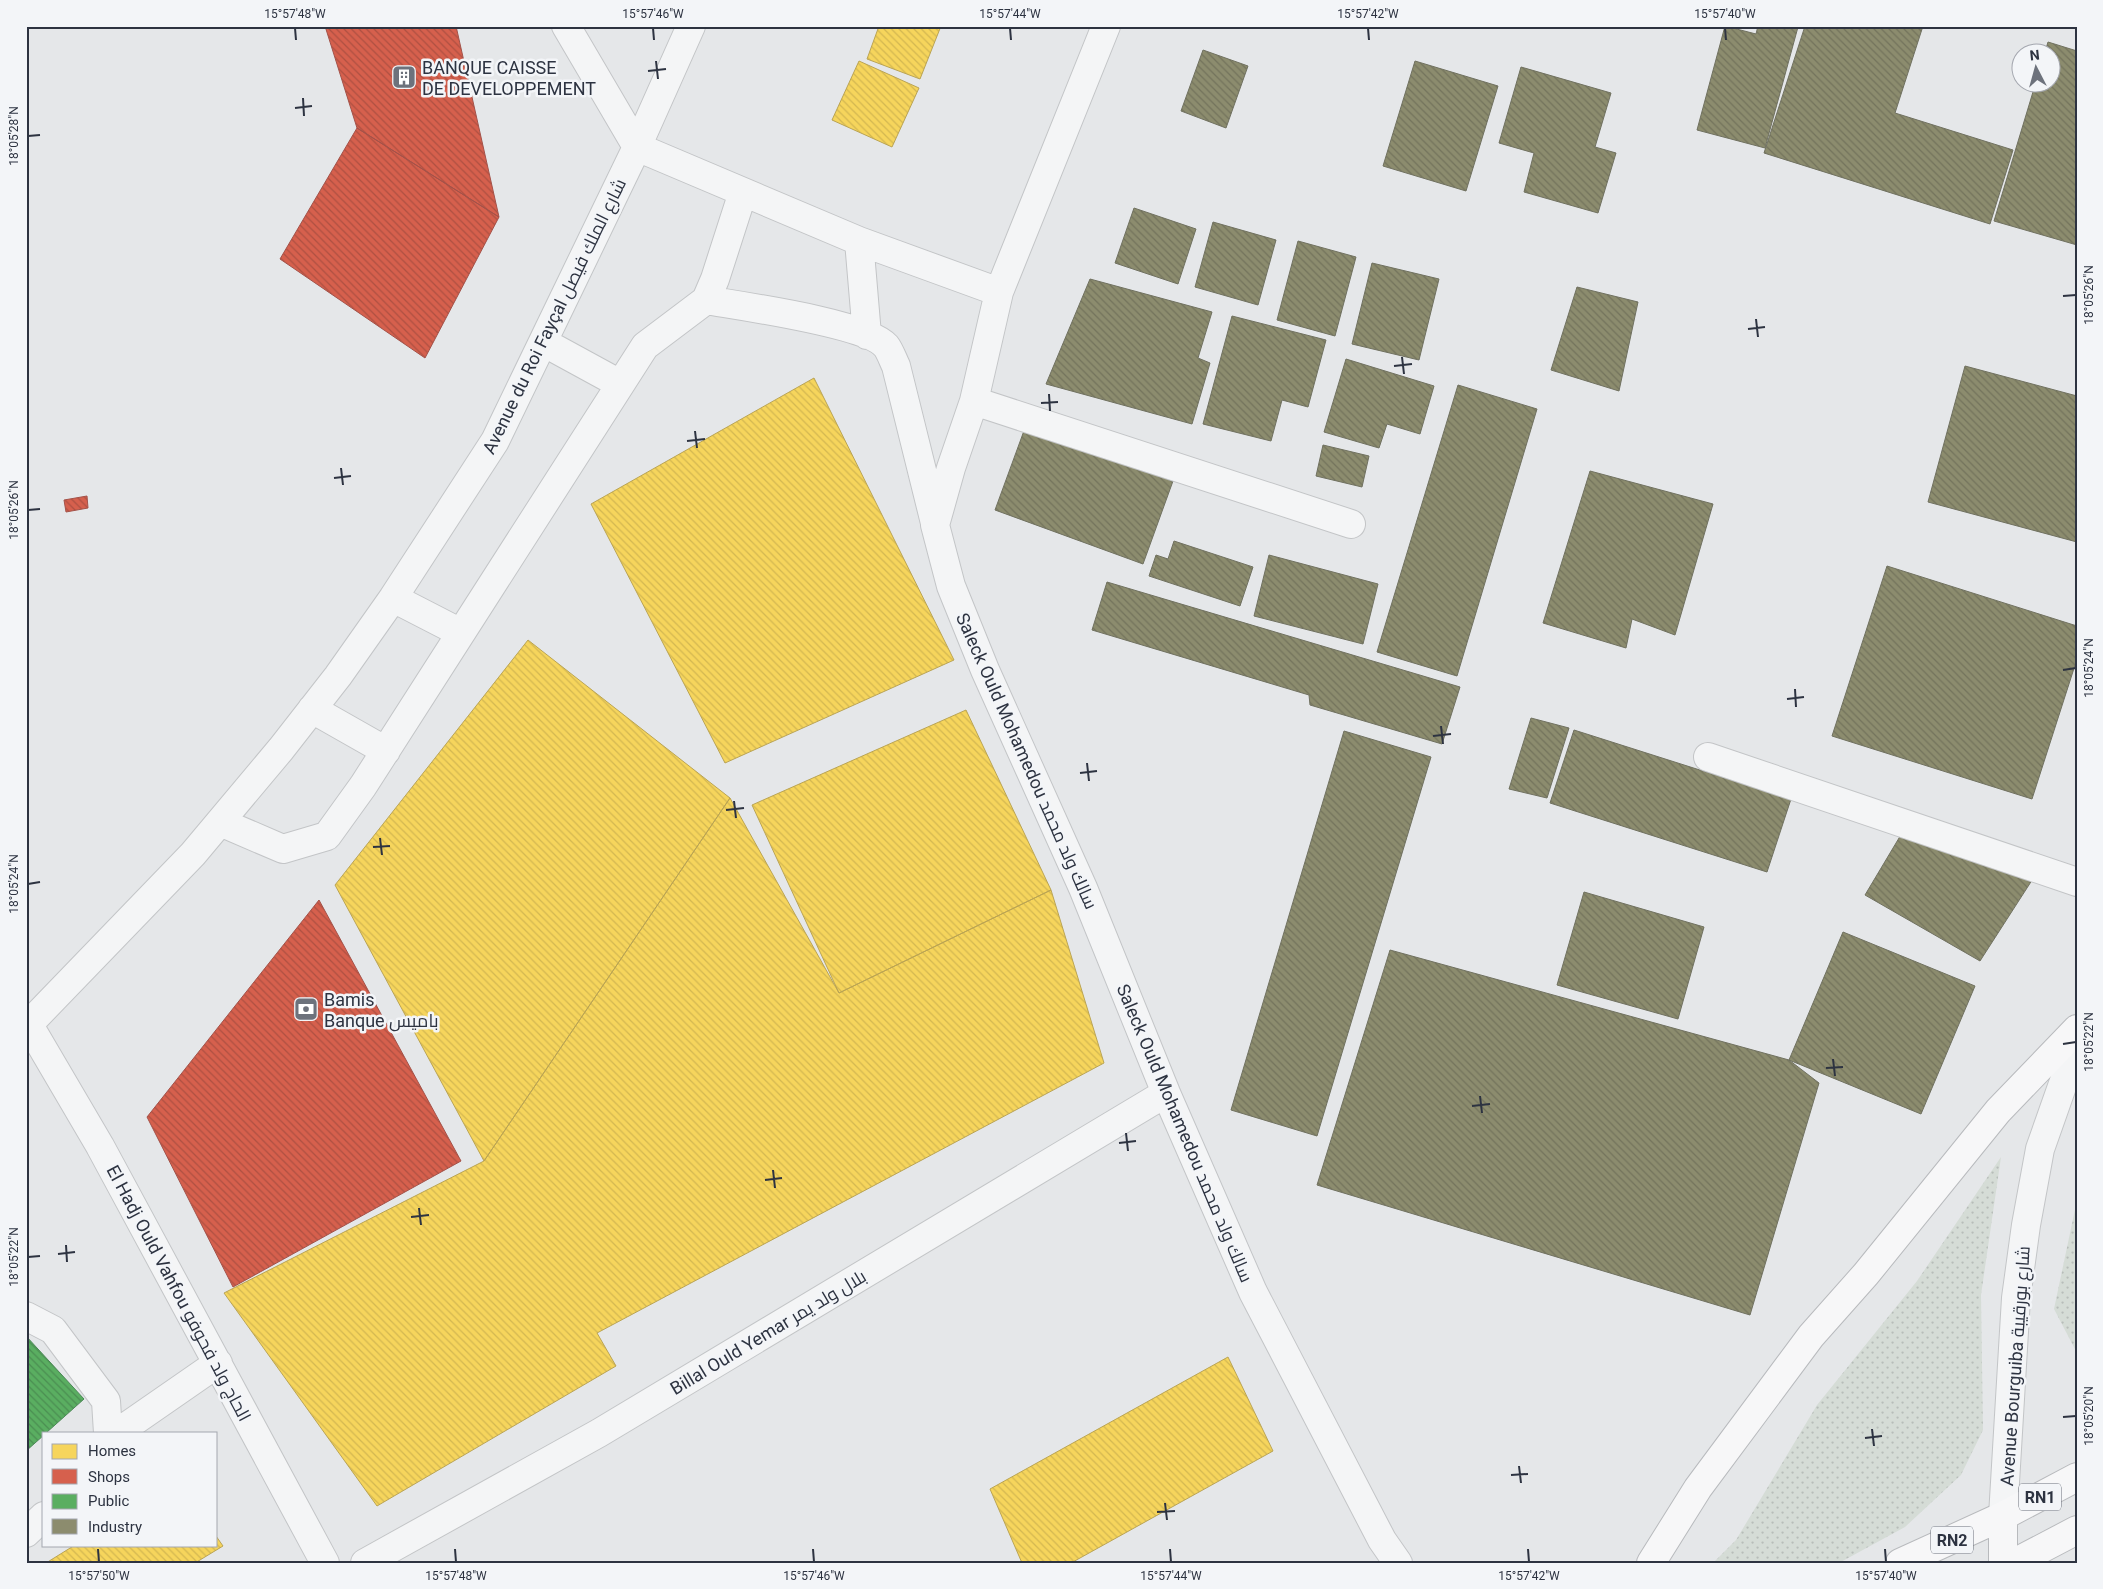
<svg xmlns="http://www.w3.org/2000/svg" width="2103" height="1589" font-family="Roboto,Cairo,sans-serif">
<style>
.grass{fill:url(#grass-dots)}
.homes{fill:url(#homes-back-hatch);stroke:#baa454}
.shops{fill:url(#shops-back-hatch);stroke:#a35249}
.public{fill:url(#public-back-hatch);stroke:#4c8957}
.industry{fill:url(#industry-back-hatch);stroke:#707160}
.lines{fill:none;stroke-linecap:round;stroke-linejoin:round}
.minor-casing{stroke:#c3c5c7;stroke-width:30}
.highway-casing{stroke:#b8babd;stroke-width:30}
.minor{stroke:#f4f5f6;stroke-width:28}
.highway{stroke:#f7f7f8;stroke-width:28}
.ticks{fill:none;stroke:#2d3341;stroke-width:2}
.labels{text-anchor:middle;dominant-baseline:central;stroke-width:5;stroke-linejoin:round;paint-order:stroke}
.shield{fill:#f3f5f8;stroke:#686d78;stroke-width:1}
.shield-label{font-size:16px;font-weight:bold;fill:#2d3341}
.poi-label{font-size:18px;fill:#2d3341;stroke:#f3f5f8;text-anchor:start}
.street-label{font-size:18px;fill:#2d3341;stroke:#f3f5f8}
.neatline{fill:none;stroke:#2d3341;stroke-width:2}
.ticks-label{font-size:12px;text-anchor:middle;fill:#2d3341}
</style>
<defs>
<pattern id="grass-dots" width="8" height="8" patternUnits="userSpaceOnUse" patternTransform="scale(1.25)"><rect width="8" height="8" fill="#d5dcd6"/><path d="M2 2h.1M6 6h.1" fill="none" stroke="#b7bdb9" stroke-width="1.8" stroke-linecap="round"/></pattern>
<pattern id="homes-back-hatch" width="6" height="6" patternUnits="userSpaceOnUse" patternTransform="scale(1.25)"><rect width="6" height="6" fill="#f6d55c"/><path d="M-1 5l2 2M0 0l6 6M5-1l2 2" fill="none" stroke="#d3b751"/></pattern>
<pattern id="shops-back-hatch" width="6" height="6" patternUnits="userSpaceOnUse" patternTransform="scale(1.25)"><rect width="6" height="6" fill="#d6604d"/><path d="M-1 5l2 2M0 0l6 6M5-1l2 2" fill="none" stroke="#ae5042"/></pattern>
<pattern id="public-back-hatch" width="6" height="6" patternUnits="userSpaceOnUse" patternTransform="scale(1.25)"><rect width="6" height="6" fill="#5aae61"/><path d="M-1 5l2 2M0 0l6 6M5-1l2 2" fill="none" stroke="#4b8e52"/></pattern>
<pattern id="industry-back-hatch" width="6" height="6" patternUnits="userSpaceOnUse" patternTransform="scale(1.25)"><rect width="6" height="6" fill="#8c8c6e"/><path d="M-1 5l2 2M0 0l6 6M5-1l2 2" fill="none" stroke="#73735c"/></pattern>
</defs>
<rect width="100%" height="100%" fill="#e5e7e9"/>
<path class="grass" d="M2001 1157 1981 1295 1983 1430 1961 1475 1905 1527 1839 1563H1713L1736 1540 1817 1405 1917 1281Z
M2077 1200V1353L2054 1309Z"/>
<path class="homes" d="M879 26H941L920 79 867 59Z
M859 61 919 88 892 147 832 120Z
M814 378 954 660 725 763 591 504Z
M528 640 730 798 484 1161 335 885Z
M966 710 1051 890 839 993 752 805Z
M730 798 839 993 1051 890 1104 1063 597 1333 616 1366 377 1506 224 1293 484 1161Z
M1228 1357 1273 1451 1071 1563H1022L990 1489Z
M216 1536 223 1546 195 1563H46L75 1545H216Z"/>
<path class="shops" d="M325 26H456L499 217 357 128Z
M357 128 499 217 425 358 280 259Z
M87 496 88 508 66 512 64 500Z
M319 900 461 1161 233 1287 147 1117Z"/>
<path class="public" d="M26 1336 84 1399 46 1433H44V1435L26 1451Z"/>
<path class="industry" d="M1725 26 1756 34 1758 26 1798 27 1765 148 1697 130Z
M1805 26H1923L1895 113 2013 150 1990 224 1764 153Z
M2048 42 2077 51V245L1994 221 2036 82H2050V52H2045Z
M1203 50 1248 66 1226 128 1181 111Z
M1415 61 1498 86 1466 191 1383 166Z
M1521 67 1611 93 1595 147 1616 153 1598 213 1524 192 1534 153 1499 143Z
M1134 208 1196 229 1178 284 1115 263Z
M1213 222 1276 240 1258 305 1195 287Z
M1298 241 1356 257 1335 336 1277 320Z
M1372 263 1439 279 1419 360 1352 344Z
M1090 279 1212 312 1198 358 1210 363 1192 424 1046 384Z
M1577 287 1638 302 1619 391 1551 370Z
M1232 316 1326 340 1308 407 1282 400 1271 441 1203 424Z
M1346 359 1434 386 1420 434 1387 424 1379 448 1324 432Z
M1965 366 2077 396V542L1928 502Z
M1458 385 1537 409 1457 676 1377 652Z
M1025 428 1173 481 1143 564 995 510Z
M1323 445 1369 456 1362 487 1316 476Z
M1590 471 1713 504 1675 635 1632 619 1626 648 1543 623Z
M1174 541 1253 567 1240 606 1149 576 1156 555 1168 559Z
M1269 555 1378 584 1363 644 1254 616Z
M1887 566 2077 626V659L2032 799 1832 736Z
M1107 582 1460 687 1442 744 1310 705 1309 695 1092 630Z
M1531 718 1569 728 1547 798 1509 789Z
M1574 730 1791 799 1767 872 1550 803Z
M1344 731 1431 757 1317 1136 1231 1110Z
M1905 828 2036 874 1980 961 1865 895Z
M1584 892 1704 927 1678 1019 1557 985Z
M1843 932 1975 986 1921 1114 1789 1060Z
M1390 950 1789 1060 1819 1083 1750 1315 1317 1185Z"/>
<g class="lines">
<g class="minor-casing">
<path id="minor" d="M566 26 637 147
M1106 26 999 292 974 401 951 468 935 525 951 586 985 670 1083 888 1166 1093 1253 1292 1382 1540 1398 1563
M637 147 859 241 999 292
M859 241 867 335
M706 300C740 306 866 323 886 346 890 351 893 360 896 366L935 523
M543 342 620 384
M974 401 1351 524
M393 598 461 633
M312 709 386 751
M1708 757 2077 882
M220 822 283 849 327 836 363 786 645 346 706 300 715 279 743 192
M29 1025 100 1146 325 1563
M26 1027 193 854 281 749 338 676 393 598 495 441 637 147 691 26
M26 1316 53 1330 106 1401 108 1433
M117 1433 218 1363
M2003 1516 2016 1298 2026 1225 2040 1149 2077 1044
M26 1533 44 1516
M365 1563 599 1433 1166 1093"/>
</g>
<g class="highway-casing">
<path id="highway" d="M1651 1563 1698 1488 1811 1336 1866 1274 1998 1111 2077 1029
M1900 1563 2003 1516 2077 1477
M2003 1563V1516
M2014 1563 2077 1530"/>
</g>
<use href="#minor" class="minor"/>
<use href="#highway" class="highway"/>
</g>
<path class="ticks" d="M295 28 296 40M653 28 654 40M1010 28 1011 40M1368 28 1369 40M1725 28 1726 40M656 61 658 79M648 71 666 69M303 98 304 116M295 108 312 106M28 136 40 135M2063 296 2076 295M1756 319 1758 337M1748 329 1765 327M1402 357 1404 374M1394 366 1412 364M1049 394 1050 411M1041 403 1058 402M695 431 697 448M687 441 705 439M341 468 343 485M334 478 351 476M28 510 40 509M2063 670 2076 668M1795 689 1796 707M1787 699 1804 697M1441 726 1443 744M1433 736 1451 734M1087 763 1089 781M1080 773 1097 771M734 801 736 818M726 810 744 808M380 838 382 855M373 847 390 846M28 884 40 882M2063 1044 2076 1042M1833 1059 1835 1076M1826 1068 1843 1067M1480 1096 1482 1113M1472 1106 1490 1104M1126 1133 1128 1151M1119 1143 1136 1141M773 1170 775 1188M765 1180 782 1178M419 1208 421 1225M411 1217 429 1215M66 1245 67 1262M58 1254 75 1252M28 1257 40 1256M2063 1417 2076 1416M1872 1429 1874 1446M1865 1438 1882 1436M1519 1466 1521 1483M1511 1475 1528 1474M1165 1503 1167 1520M1157 1512 1175 1511M98 1549 99 1562M455 1549 456 1562M813 1549 814 1562M1170 1549 1171 1562M1528 1549 1529 1562M1885 1549 1886 1562"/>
<defs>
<g id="building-square" transform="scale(1.25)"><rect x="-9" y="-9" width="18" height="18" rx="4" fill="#6d727c" stroke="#f3f5f8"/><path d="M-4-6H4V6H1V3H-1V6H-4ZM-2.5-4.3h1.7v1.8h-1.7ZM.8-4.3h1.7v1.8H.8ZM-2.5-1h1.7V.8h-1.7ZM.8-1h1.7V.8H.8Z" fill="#fff"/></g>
<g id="bank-square" transform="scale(1.25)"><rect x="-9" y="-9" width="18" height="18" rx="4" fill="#6d727c" stroke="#f3f5f8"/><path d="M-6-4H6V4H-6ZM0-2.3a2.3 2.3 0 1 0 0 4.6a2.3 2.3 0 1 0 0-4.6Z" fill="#fff"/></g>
</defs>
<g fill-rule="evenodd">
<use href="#building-square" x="404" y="77"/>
<use href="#bank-square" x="306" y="1009"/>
</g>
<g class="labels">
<g class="shield">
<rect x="2019" y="1483.5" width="42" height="27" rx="4"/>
<rect x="1931" y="1526.5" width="42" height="27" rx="4"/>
</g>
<g class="shield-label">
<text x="2040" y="1497">RN1</text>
<text x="1952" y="1540">RN2</text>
</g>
<g class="poi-label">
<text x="422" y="67">BANQUE CAISSE<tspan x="422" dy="21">DE DEVELOPPEMENT</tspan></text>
<text x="324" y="999">Bamis<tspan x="324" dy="21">Banque باميس</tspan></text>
</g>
<g class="street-label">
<text transform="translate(554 316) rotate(-64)">Avenue du Roi Fayçal شارع الملك فيصل</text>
<text transform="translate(1027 761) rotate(66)">Saleck Ould Mohamedou سالك ولد محمد</text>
<text transform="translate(1185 1133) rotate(67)">Saleck Ould Mohamedou سالك ولد محمد</text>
<text transform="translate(179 1293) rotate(62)">El Hadj Ould Vahfou الحاج ولد فحوفو</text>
<text transform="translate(768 1332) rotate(-31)">Billal Ould Yemar بلال ولد يمر</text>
<text transform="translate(2015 1366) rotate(-86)">Avenue Bourguiba شارع بورقيبة</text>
</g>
</g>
<rect width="2103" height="1589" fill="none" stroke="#f3f5f8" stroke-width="55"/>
<rect x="42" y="1432" width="175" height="115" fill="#f3f5f8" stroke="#a4a7af"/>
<rect x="52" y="1444" width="25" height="15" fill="#f6d55c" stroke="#a4a7af"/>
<text x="88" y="1456" font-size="15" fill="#2d3341">Homes</text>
<rect x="52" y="1469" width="25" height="15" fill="#d6604d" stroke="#a4a7af"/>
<text x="88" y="1482" font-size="15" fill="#2d3341">Shops</text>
<rect x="52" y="1494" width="25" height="15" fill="#5aae61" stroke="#a4a7af"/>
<text x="88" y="1506" font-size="15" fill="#2d3341">Public</text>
<rect x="52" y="1519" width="25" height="15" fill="#8c8c6e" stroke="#a4a7af"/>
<text x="88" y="1532" font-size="15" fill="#2d3341">Industry</text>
<g transform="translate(2036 68) rotate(354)"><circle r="24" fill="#f3f5f8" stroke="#a4a7af"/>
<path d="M0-4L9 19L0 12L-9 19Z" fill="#6d727c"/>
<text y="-8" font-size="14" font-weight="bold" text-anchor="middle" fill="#2d3341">N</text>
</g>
<rect x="28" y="28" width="2048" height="1534" class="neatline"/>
<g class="ticks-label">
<text x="295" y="18">15°57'48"W</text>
<text x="653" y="18">15°57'46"W</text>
<text x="1010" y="18">15°57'44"W</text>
<text x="1368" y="18">15°57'42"W</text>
<text x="1725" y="18">15°57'40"W</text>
<text transform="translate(14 136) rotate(-90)" y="4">18°05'28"N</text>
<text transform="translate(2089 295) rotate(-90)" y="4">18°05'26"N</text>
<text transform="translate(14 510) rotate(-90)" y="4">18°05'26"N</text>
<text transform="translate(2089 668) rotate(-90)" y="4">18°05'24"N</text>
<text transform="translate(14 884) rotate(-90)" y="4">18°05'24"N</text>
<text transform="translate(2089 1042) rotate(-90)" y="4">18°05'22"N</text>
<text transform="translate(14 1257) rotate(-90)" y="4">18°05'22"N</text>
<text transform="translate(2089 1416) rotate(-90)" y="4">18°05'20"N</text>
<text x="99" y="1580">15°57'50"W</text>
<text x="456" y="1580">15°57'48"W</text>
<text x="814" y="1580">15°57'46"W</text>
<text x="1171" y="1580">15°57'44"W</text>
<text x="1529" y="1580">15°57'42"W</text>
<text x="1886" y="1580">15°57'40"W</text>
</g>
</svg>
